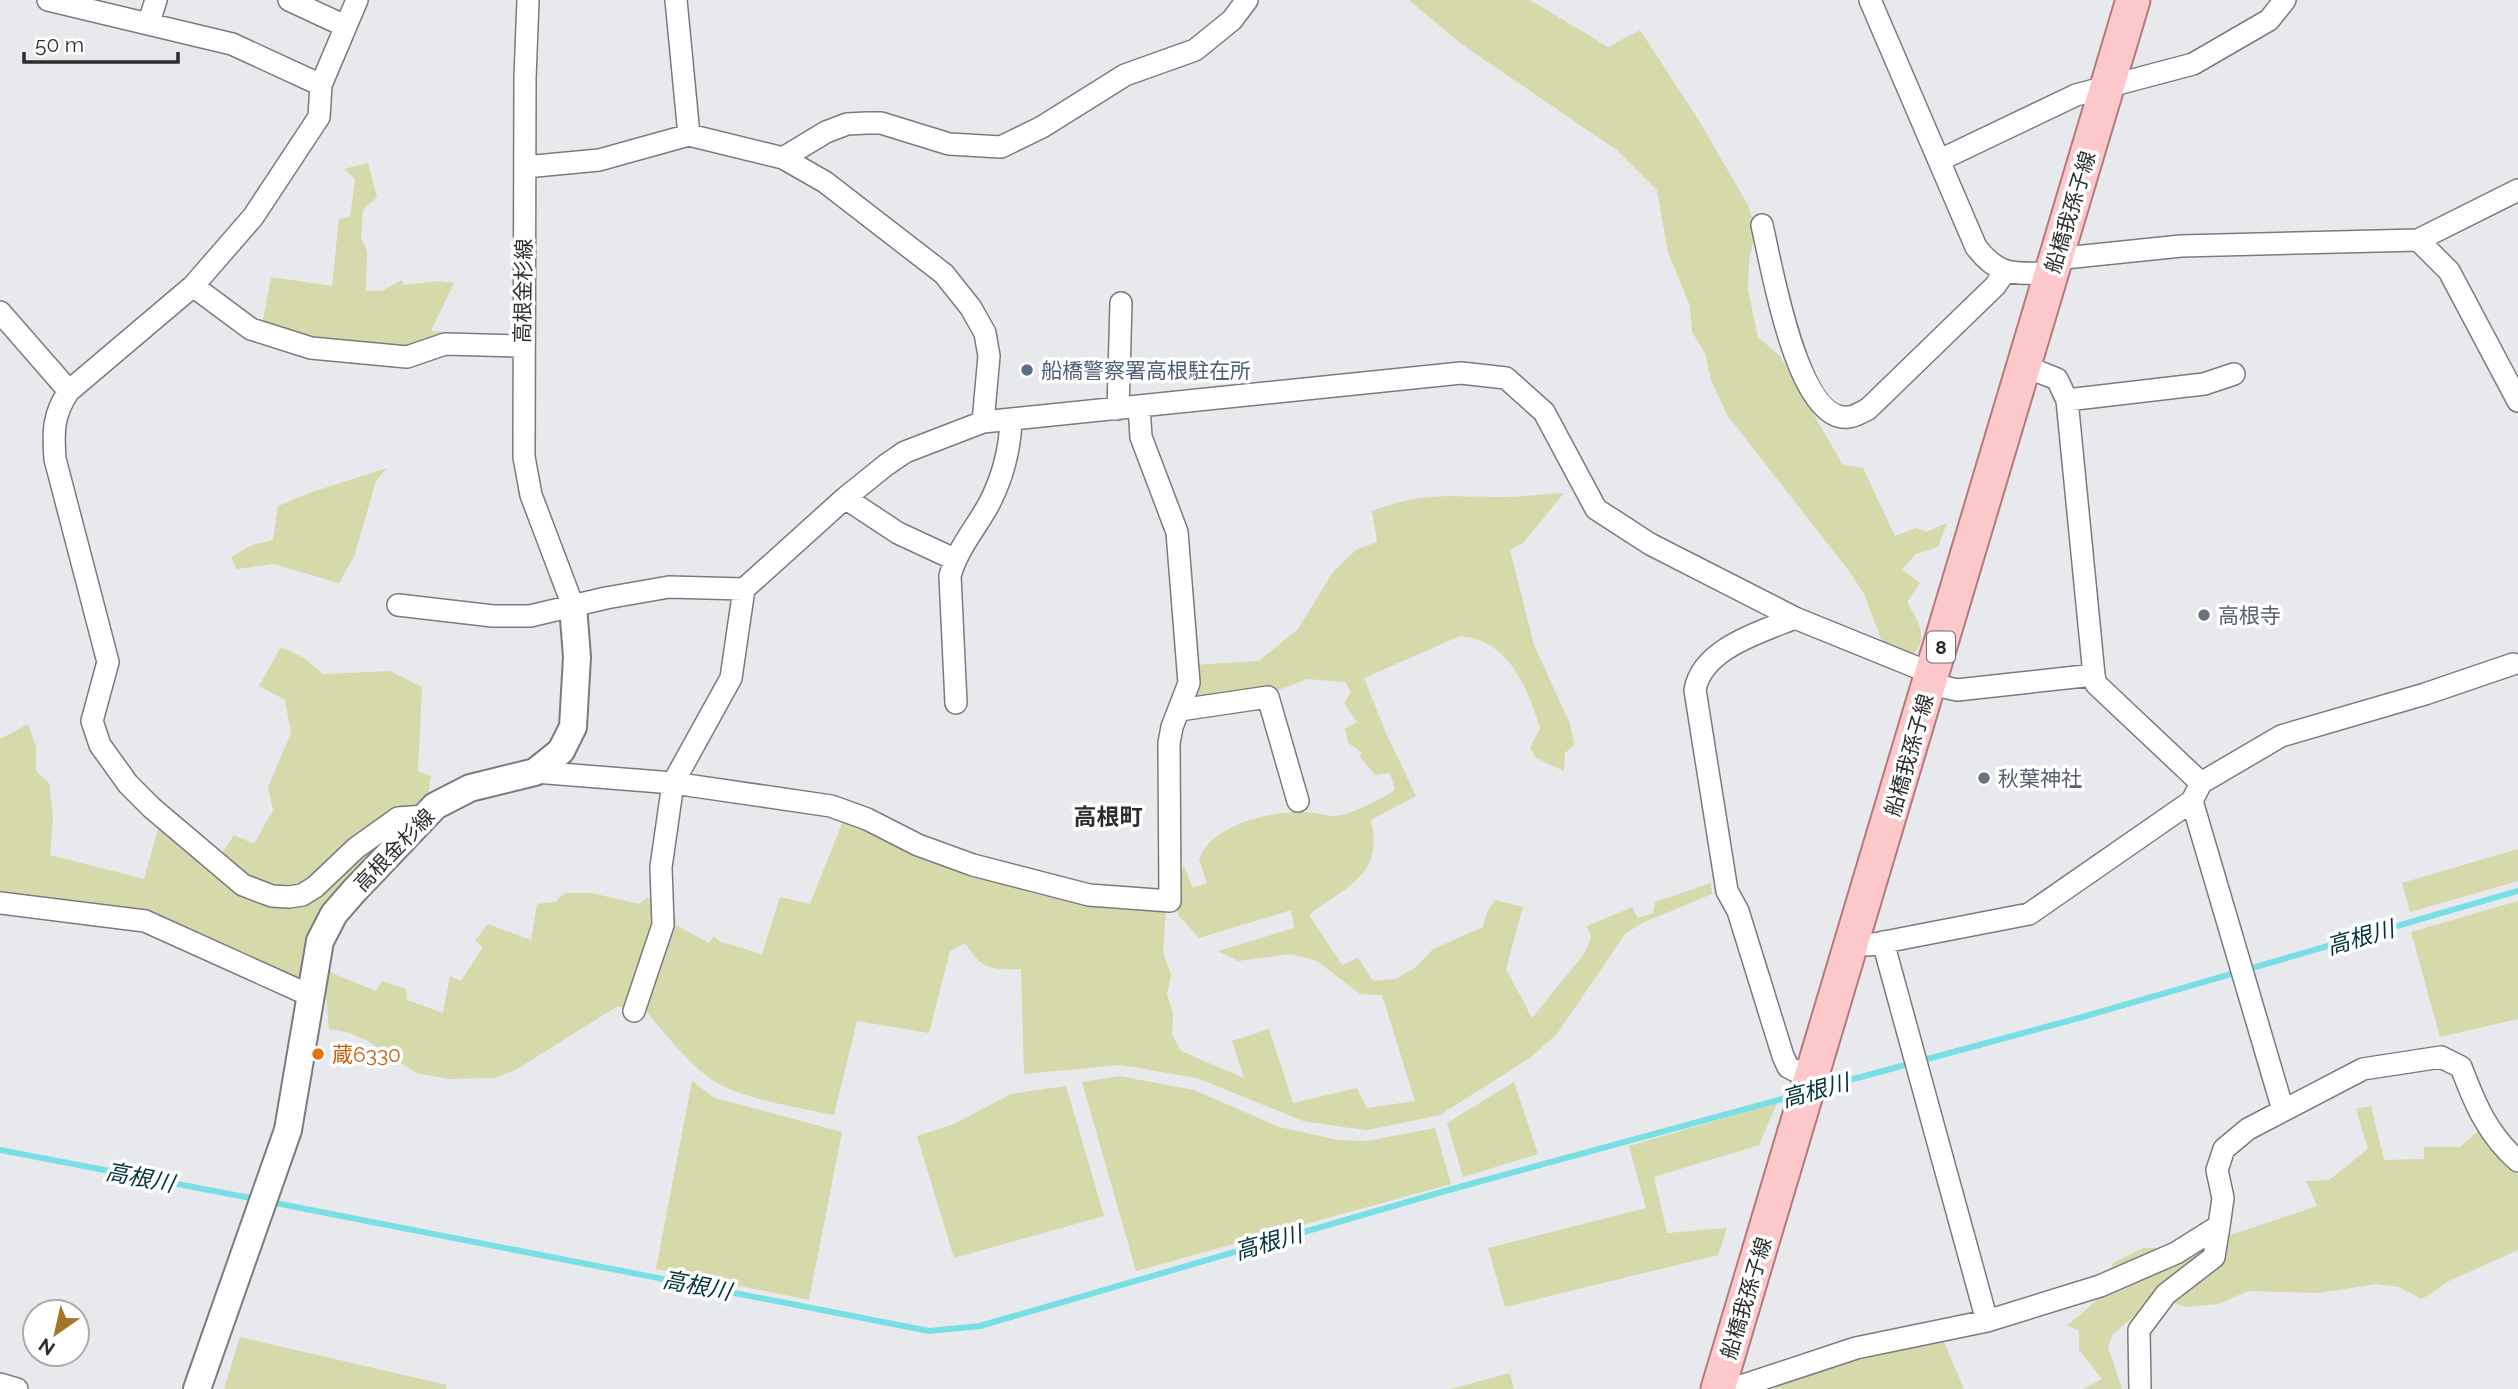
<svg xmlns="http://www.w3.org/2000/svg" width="2518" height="1389" font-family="Raleway,'Noto Sans JP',sans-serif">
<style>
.green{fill:#d6d9a9}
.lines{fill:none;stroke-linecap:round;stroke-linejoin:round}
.stream{stroke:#78e0e5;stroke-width:6}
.minor-casing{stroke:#7a7b7e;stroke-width:24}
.tertiary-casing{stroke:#7a7b7e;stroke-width:30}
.primary-casing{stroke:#b47a7b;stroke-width:37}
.minor{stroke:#fff;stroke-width:21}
.tertiary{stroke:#fff;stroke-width:26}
.primary{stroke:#fdc8c9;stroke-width:33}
.service-dot{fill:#5c6f8a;stroke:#fff;stroke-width:2.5}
.worship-dot{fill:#6b7280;stroke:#fff;stroke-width:2.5}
.food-dot{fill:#e8710a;stroke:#fff;stroke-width:2.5}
.labels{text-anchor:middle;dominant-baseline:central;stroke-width:7;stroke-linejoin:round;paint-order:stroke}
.shield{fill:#fff;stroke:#6c6c6d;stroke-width:2}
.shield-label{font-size:19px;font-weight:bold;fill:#2d2d2e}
.street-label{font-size:21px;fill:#2d2d2e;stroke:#fff}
.service-label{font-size:21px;fill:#4e5e75;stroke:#fff;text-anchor:start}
.worship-label{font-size:21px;fill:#5b616d;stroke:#fff;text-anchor:start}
.food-label{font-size:21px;fill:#c56008;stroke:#fff;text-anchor:start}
.neighbourhood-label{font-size:23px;font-weight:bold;fill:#2d2d2e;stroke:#fff}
.water-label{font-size:23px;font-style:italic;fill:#003538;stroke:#fff}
</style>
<rect width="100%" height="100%" fill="#e8e9ec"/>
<path class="green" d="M1409 0H1530L1608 47 1640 30 1698 119 1748 205 1756 229 1749 260 1748 290 1758 337 1780 356 1843 465 1863 468 1895 536 1916 528 1926 532 1947 523 1938 547 1916 554 1902 570 1920 583 1907 602C1916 618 1930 637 1914 653L1884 647 1864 594 1849 571 1727 415 1711 380 1705 353 1692 332 1690 306 1668 252 1657 190 1618 151 1460 43Z
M368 163 377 197 363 210 361 238 367 251 366 291H382L402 280 404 285 438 281 454 283 431 331 443 332 411 352 312 342 262 326 271 277 332 286 339 219 350 217 355 179 344 169Z
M387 468 376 481 354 557 339 583 273 564 236 569 231 557 252 545 273 540 278 506 312 492Z
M1564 493 1523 543 1510 550 1534 645 1570 724 1574 745 1565 753 1564 771 1536 758 1530 748 1540 728C1528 688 1508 639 1460 636L1364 678 1386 733 1416 796 1371 820C1384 876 1348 884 1309 915L1342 965 1358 958 1373 981 1396 979 1416 967 1433 949 1483 927 1487 912 1495 900 1523 907 1506 969 1532 1018 1584 954 1591 938 1587 926 1632 907 1638 918 1653 913 1655 902 1711 883 1712 894 1642 923 1625 934 1557 1034 1531 1057 1440 1115 1368 1130 1342 1127 1303 1121 1197 1078 1121 1065 1024 1074 1021 969C992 970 982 970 965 943L950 951 929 1033 857 1021 834 1115C798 1107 757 1102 723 1086 691 1070 666 1033 642 1007H616L517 1069 494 1078 450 1079 416 1073 368 1041 347 1032 329 1029 323 961 332 973 376 991 382 981 406 989 407 1000 443 1013 450 976 461 981 483 947 475 941 488 924 531 940 537 904 555 902 565 893H591L639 904 647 898 655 900 658 916H676V925L709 943 714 936 721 942 762 954 780 897 810 904 844 818C921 851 1001 893 1086 904 1112 907 1140 907 1166 908L1163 952 1171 975 1167 994 1173 1014 1172 1035 1181 1051 1244 1078 1232 1041 1269 1029 1293 1103 1357 1088 1367 1108 1415 1101 1382 995 1360 994 1317 961 1291 954 1238 961 1218 951 1294 928 1291 910 1199 938 1178 915 1173 876 1184 867 1193 888 1207 883 1199 859C1212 825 1265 813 1297 812 1310 811 1323 816 1335 816 1348 816 1383 798 1395 790L1390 773 1375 775 1360 757 1361 752 1348 743 1345 729 1357 722 1344 703 1351 692 1345 682 1307 679 1271 693 1189 702 1192 665 1259 661 1298 629 1333 572 1356 550 1377 542 1372 511C1423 491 1452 497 1504 497 1524 497 1544 494 1564 493Z
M281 647 304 658 323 674 390 671 422 687 418 771 431 776 427 801 312 935 298 984 143 914 0 897V739L28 724 36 747V771L49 783 53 818 50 855 144 879 158 829 212 868 234 835 254 844 273 810 268 787 291 733 285 700 259 686Z
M2518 849V881L2410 912 2402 883Z
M2518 901V1019L2440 1037 2411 932Z
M1119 1076 1194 1090 1279 1127 1338 1140 1367 1141 1435 1128 1451 1184 1136 1271 1082 1082Z
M692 1081 715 1098 842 1132 809 1300 656 1269Z
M1514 1082 1538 1154 1463 1177 1447 1123Z
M1066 1086 1104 1216 954 1258 917 1136 954 1124 1011 1094Z
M1777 1103 1759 1145 1654 1177 1667 1233 1727 1228 1718 1255 1505 1307 1488 1248 1646 1208 1629 1146Z
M2371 1106 2384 1160 2424 1159V1147H2460L2478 1131 2518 1175V1250L2449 1281 2422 1299 2399 1287 2376 1284 2319 1293 2248 1291 2218 1304 2187 1307 2156 1298 2113 1334 2108 1347 2122 1389H2083L2102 1379 2079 1350V1331L2067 1325C2093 1305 2106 1296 2113 1263L2143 1248H2192L2317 1206 2306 1181 2329 1180 2368 1149 2356 1109Z
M240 1337 447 1385 446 1389H224Z
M1943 1340 1964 1389H1774L1788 1377Z
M1510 1373 1514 1389H1450Z"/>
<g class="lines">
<path class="stream" d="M1820 1088 2079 1018 2518 891
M0 1150 256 1199
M270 1202 929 1331 980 1326 1445 1191 1793 1096"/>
<g class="minor-casing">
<path id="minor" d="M48 0 232 44 321 85
M289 0 345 26
M357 0 321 85 319 117 253 217 193 286 69 391C53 414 53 432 55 459L108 662 92 721 100 745 128 784 152 808 243 885 272 896 289 897 302 895 315 887 356 848 398 818 424 816
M528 0 525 78 524 457 531 495 573 606
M676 0 689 135
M1870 0 1976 247C2000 278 2015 273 2051 273
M149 22 156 0
M783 158 826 132 847 124 867 123H881L949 144 1001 147 1042 127 1125 75 1195 50 1232 20 1247 0
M1940 160 2076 95 2193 64 2269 20 2285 0
M525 167 599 160 689 135 783 158 825 182 944 274 971 308 985 333 989 356 983 422
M1762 225C1771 263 1797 423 1848 417 1854 417 1862 412 1868 409L1995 286 2004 273
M2418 240 2449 271 2518 401
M2055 259 2181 246 2418 240 2518 190
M193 286 251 329 311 348 407 357 445 344 522 346
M0 312 69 391
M2024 366 2057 379 2067 400 2094 675
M2067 400 2204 384 2234 374
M1118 409 1121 303
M845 498 898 533 954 559
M398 605 493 616H530L606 598 669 587 744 589 845 498 886 465 905 452 983 422 1461 373 1506 378 1544 412 1596 509 1650 544 1795 618 1933 674
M1795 618C1760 632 1702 649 1695 690L1727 891 1738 911 1783 1056 1788 1067 1812 1079
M1931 684 1957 690 2094 675 2096 684 2201 783 2192 801 2283 1110
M956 703 950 576C957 549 976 528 989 504 1003 477 1010 450 1011 420
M1180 710 1268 697 1298 801
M535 772 673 783 831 806 867 819 918 845 973 865 1089 895 1170 901 1169 743 1172 727 1189 683 1177 532 1141 437 1139 406
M2201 783 2281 736 2425 694 2513 664
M0 903 145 921 309 995
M1883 942 1987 1321
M1869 945 2029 914 2192 801
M634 1011 663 925 661 867 673 783 731 678 744 589
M0 1384 17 1389
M1732 1389 1856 1348 1987 1321 2100 1286 2176 1253 2219 1226 2223 1198 2217 1170 2224 1149 2248 1129 2363 1069 2441 1057 2461 1067C2475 1104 2488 1135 2518 1161
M2140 1389 2139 1330 2166 1294 2214 1257 2219 1226"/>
</g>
<g class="tertiary-casing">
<path id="tertiary" d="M197 1389 288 1130 320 941 334 914 354 891 435 806 470 788 535 772 561 751 573 727 577 657 573 606"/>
</g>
<g class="primary-casing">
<path id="primary" d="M1718 1389 2133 0"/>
</g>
<use href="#minor" class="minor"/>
<use href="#tertiary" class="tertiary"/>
<use href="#primary" class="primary"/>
</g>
<circle class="service-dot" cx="1027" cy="370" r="7"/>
<g class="worship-dot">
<circle cx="2204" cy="615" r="7"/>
<circle cx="1984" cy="778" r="7"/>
</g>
<circle class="food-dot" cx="318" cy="1054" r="7"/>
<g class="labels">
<rect class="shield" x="1927" y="631.5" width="28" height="31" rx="5"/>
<g class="shield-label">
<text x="1941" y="647">8</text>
</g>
<g class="street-label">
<text transform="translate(2070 212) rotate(-73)">船橋我孫子線</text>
<text transform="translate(523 291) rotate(-89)">高根金杉線</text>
<text transform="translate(1909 755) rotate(-74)">船橋我孫子線</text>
<text transform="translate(394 850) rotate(-46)">高根金杉線</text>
<text transform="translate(1746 1298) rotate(-73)">船橋我孫子線</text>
</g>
<g class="service-label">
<text x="1041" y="370">船橋警察署高根駐在所</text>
</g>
<g class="worship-label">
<text x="2218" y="615">高根寺</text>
<text x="1998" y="778">秋葉神社</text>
</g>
<g class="food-label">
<text x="332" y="1054">蔵6330</text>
</g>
<g class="neighbourhood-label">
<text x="1108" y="816">高根町</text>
</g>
<g class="water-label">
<text transform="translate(2360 937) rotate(-16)">高根川</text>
<text transform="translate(1815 1090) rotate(-15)">高根川</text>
<text transform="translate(140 1177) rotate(11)">高根川</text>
<text transform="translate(1268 1242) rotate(-16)">高根川</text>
<text transform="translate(697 1285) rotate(11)">高根川</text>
</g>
</g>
<g transform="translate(56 1333) rotate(214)"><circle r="33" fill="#ffffff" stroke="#ababab" stroke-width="2"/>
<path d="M0-5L12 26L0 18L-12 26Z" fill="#a37628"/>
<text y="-10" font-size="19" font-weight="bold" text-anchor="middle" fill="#2d2d2e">N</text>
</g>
<path d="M24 52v10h154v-10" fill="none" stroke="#2d2d2e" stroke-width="3.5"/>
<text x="35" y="52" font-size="21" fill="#2d2d2e" stroke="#ffffff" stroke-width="5" paint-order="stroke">50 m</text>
</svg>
